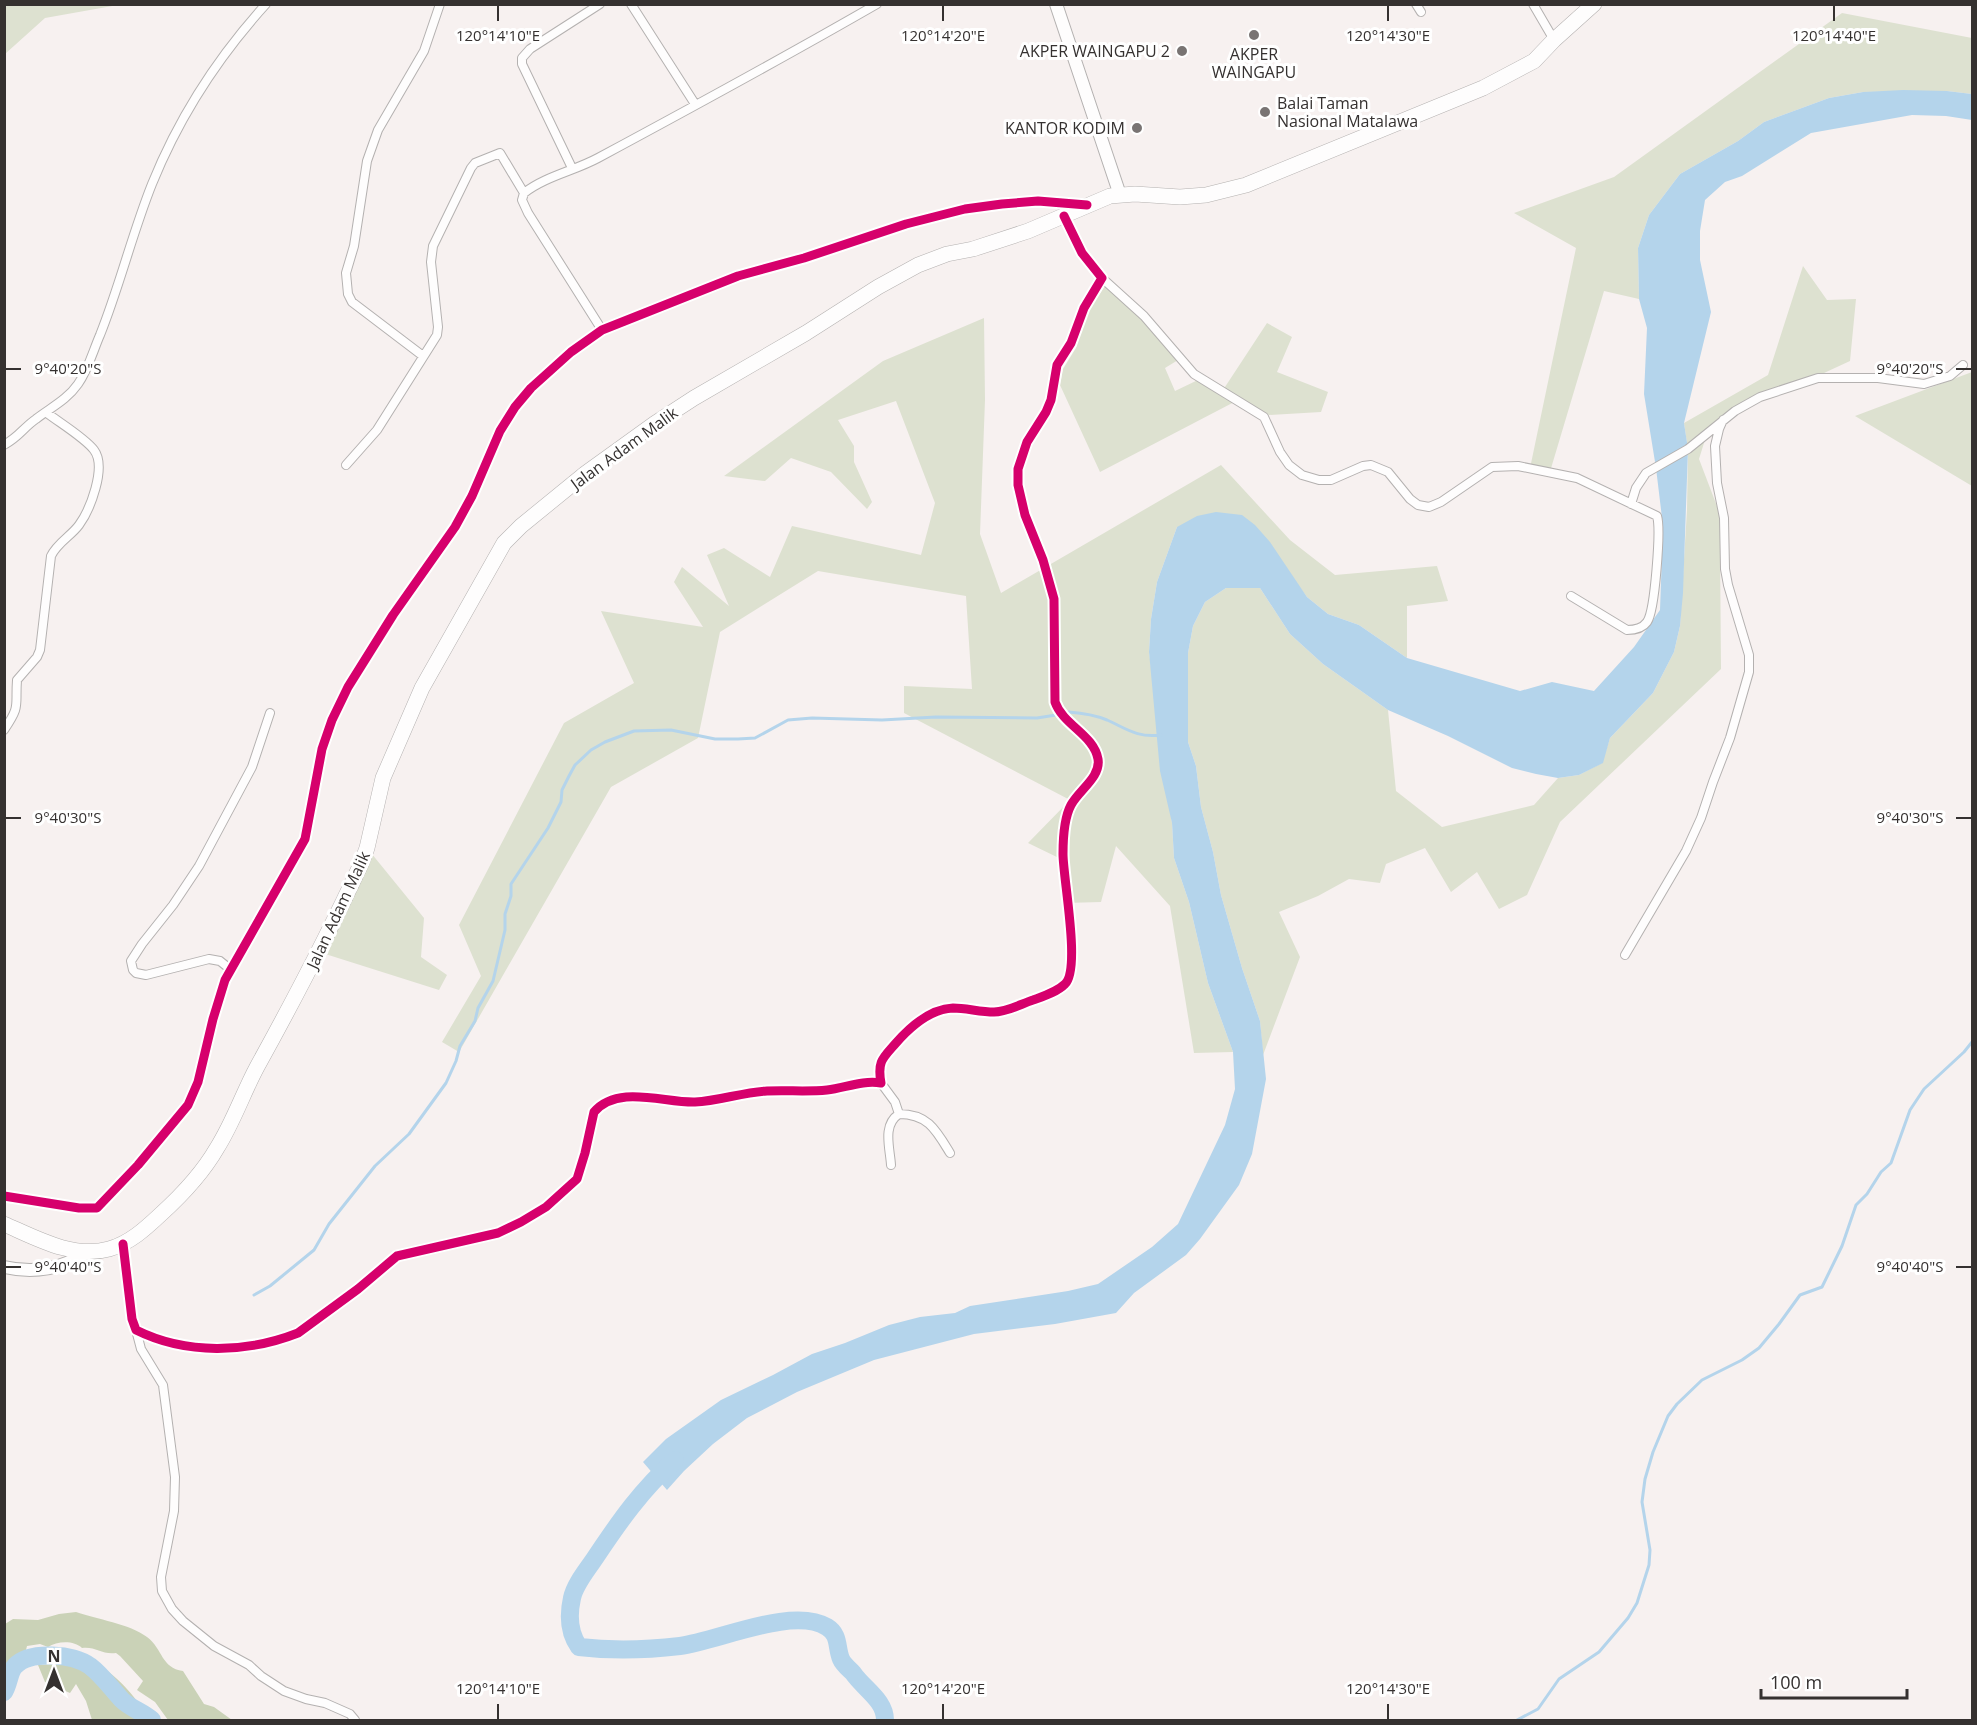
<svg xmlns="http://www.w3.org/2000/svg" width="1977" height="1725" font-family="'Open Sans',sans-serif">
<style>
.green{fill:#dde1d0}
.forest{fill:#cad2b7}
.water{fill:#b4d4eb}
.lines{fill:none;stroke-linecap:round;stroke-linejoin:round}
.stream{stroke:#b4d4eb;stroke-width:3}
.river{stroke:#b4d4eb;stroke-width:18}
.street-casing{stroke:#b4b1b0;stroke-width:10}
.secondary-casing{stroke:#b4b1b0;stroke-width:14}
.highway-casing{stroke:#b4b1b0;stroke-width:16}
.street{stroke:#fefdfd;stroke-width:8}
.secondary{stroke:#fefdfd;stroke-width:12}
.highway{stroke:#fefdfd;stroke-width:15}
.cycleway-casing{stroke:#fff;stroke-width:13}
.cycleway{stroke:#d6006c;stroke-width:9}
.ticks{fill:none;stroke:#353130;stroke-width:2}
.poi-dot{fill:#797473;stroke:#fff;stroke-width:2}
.labels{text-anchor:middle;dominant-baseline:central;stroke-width:6;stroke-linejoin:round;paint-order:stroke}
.poi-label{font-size:16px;fill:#353130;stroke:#fff;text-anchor:end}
.street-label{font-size:16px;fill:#353130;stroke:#fff}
.ticks-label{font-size:15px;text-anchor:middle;fill:#353130;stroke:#fff;stroke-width:6;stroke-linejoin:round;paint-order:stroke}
</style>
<rect width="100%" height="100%" fill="#f7f1f0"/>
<path class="green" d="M5 4H118V5L45 18 5 54Z
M1842 13 1972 38V94L1947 91 1863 92 1829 98 1764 122 1738 141 1680 174 1649 215 1638 248 1639 299 1604 291 1549 475 1529 473 1576 248 1514 213 1614 177Z
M1803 266 1827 300 1856 299 1850 361 1824 373 1755 395 1709 427 1699 459 1723 522 1720 546 1721 669 1560 822 1527 895 1499 909 1477 872 1451 892 1425 848 1386 864 1380 883 1349 879 1318 896 1279 912 1300 957 1263 1055 1260 1021 1242 968 1221 895 1213 852 1201 807 1196 766 1188 742V653L1193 626 1205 602 1226 588H1260L1290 634 1323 664 1388 710 1396 791 1442 827 1534 805 1558 778 1579 775 1602 763 1610 738 1653 693 1674 652 1680 626 1687 510 1688 450 1684 423 1768 375Z
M1109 280 1163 331 1183 357 1165 368 1175 391 1200 379 1223 390 1267 323 1292 337 1277 372 1328 392 1321 412 1269 415 1240 399 1100 472 1060 385 1063 369 1076 348 1086 314Z
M984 318 985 400 980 534 1001 593 1221 465 1290 540 1335 575 1437 566 1448 601 1407 606V658L1359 625 1328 614 1307 597 1289 573 1177 527 1157 582 1151 619 1149 652 1172 823 1174 858 1189 902 1208 983 1233 1052 1194 1053 1170 906 1116 846 1101 902 1065 903 1063 860 1028 843 1070 800 904 713V686L972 689 966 596 818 571 720 632 698 738 611 787 459 1052 442 1042 481 976 459 925 564 723 634 683 601 611 703 627 674 582 682 567 729 606 707 555 724 548 770 577 792 526 921 555 935 503 896 401 838 420 854 446V462L872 502 867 509 831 472 791 458 765 481 724 476 883 361Z
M1972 371V486L1855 416 1972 372Z
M367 848 424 918 421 957 447 975 439 990 319 952Z"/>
<path class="forest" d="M76 1612C96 1619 130 1624 147 1637 163 1649 161 1668 183 1671L204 1704 214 1707 232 1720H168L155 1702 137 1690 143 1681 120 1656 116 1653C102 1655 95 1646 82 1648 74 1640 57 1641 48 1647L40 1644 27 1646 25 1654 5 1668V1624L13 1619 38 1620 59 1614Z
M79 1663C85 1664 92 1664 98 1666 115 1672 142 1704 149 1720H92L86 1701 76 1684 70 1693 45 1682 38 1665Z"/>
<path class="water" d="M1903 90 1947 91 1972 94V120L1946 116 1912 115 1811 133 1742 176 1725 182 1705 200 1700 231V260L1711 312 1684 423 1688 449 1683 593 1680 626 1674 652 1653 693 1610 738 1603 763 1579 775 1558 778 1536 774 1512 768 1448 736 1388 710 1323 664 1290 634 1260 588H1226L1205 602 1193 626 1188 653V742L1196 766 1201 807 1213 852 1221 895 1242 968 1260 1021 1266 1079 1252 1154 1239 1185 1200 1239 1186 1255 1134 1293 1116 1313 1055 1324 974 1334 874 1360 797 1392 747 1418 713 1444 684 1471 667 1490 643 1462 666 1439 721 1400 773 1375 812 1354 845 1343 889 1325 920 1317 955 1313 970 1306 1068 1291 1098 1284 1152 1247 1178 1224 1225 1125 1235 1089 1233 1052 1208 983 1189 902 1174 858 1172 823 1160 771 1149 652 1151 619 1157 582 1177 527 1197 516 1216 512 1242 515 1255 525 1270 542 1307 597 1328 614 1359 625 1407 658 1520 691 1552 682 1594 691 1634 647 1660 610 1663 526 1656 468 1644 394 1647 328 1639 299 1638 248 1649 215 1680 174 1738 141 1764 122 1829 98 1863 92Z"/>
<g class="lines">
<path class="stream" d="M1069 712C1082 713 1095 715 1107 720 1127 729 1137 738 1161 735
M254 1295 270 1286 314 1250 329 1224 375 1166 409 1134 446 1083 456 1061 460 1046 475 1021 478 1008 493 981 505 930V914L511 896V884L548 828 561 802 562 790 569 776 575 765 591 750 605 742 634 731 671 730 715 739H738L755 738 788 720 812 718 882 720 936 717 1037 718 1056 715
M1517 1720 1538 1709 1559 1679 1599 1652 1628 1618 1637 1603 1649 1565 1650 1550 1642 1502 1645 1479 1653 1452 1668 1416 1677 1404 1702 1380 1742 1360 1759 1348 1779 1324 1800 1295 1822 1287 1842 1246 1856 1205 1867 1194 1881 1172 1891 1163 1910 1110 1924 1089 1964 1052 1972 1042"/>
<path class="river" d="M675 1460C642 1489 619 1522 595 1558 587 1570 575 1584 572 1598 568 1616 569 1633 579 1647 613 1651 646 1650 680 1646 718 1641 793 1606 827 1627 840 1635 836 1647 841 1659 843 1664 849 1669 853 1673 864 1689 885 1700 885 1720
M4 1692C9 1685 9 1672 15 1666 30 1650 73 1654 90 1666 102 1675 111 1688 122 1700 130 1708 143 1712 152 1720"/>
<g class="street-casing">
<path id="street" d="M631 4 695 104
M1416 4 1421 12
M1533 4 1554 40
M572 168 522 64V58L530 49 600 4
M1102 278 1144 316 1194 374 1264 417 1280 452 1289 465 1302 475 1319 480H1331L1363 466 1371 465 1388 472 1410 499 1418 505 1429 507 1441 502 1492 467 1518 466 1577 478 1657 516C1661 529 1655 611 1647 622 1642 629 1634 630 1627 630L1571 596
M602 330 528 213 522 200 524 193C546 176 574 171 598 158 691 108 785 57 877 4
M423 356 352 302 348 294 346 273 354 246 367 161 378 130 424 51 440 4
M4 445C20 436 23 428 36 419 50 408 67 400 78 384 88 370 93 351 100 335 120 285 132 234 152 184 179 117 217 58 266 4
M346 465 377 430 437 335 438 327 431 262 433 246 471 168 475 163 500 153 524 193
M1631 504 1636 488 1646 473 1688 449 1735 411 1760 397 1818 378H1878L1924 384 1950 376 1963 365
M4 730C21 705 15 707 17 680L37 657 40 650 51 556C57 543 71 536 79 525 90 510 107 467 94 450 85 438 60 423 47 413
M1625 955 1686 851 1701 818 1713 782 1730 738 1749 672V655L1728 585 1725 569 1724 518 1717 483 1715 446 1719 429 1723 420
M230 969 220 961 209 959 146 975 136 973 133 970 131 961 142 944 173 905 199 866 252 767 270 713
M881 1083 895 1102 899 1114C882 1125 890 1148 891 1165
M899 1114C928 1114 936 1130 950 1153
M4 1196 79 1208H97L138 1165 188 1105 198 1082 213 1019 225 980 305 839 322 749 332 720 348 687 393 615 455 527 472 496 500 431 515 407 531 388 571 352 602 330 738 276 804 258 906 224 965 209 1002 204 1038 201 1084 205
M123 1244 132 1319 136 1330C186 1355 247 1353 298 1333L358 1289 397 1256 498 1233 521 1222 546 1207 577 1179 585 1153 594 1112C618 1084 664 1103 695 1102 719 1101 743 1092 767 1091 787 1090 807 1092 827 1090 845 1088 862 1080 881 1083 877 1061 883 1058 896 1043 910 1027 930 1009 953 1008 966 1008 980 1012 994 1012 1007 1012 1021 1004 1033 1000 1044 996 1057 992 1065 984 1081 969 1063 878 1063 854 1063 839 1064 818 1071 805 1079 790 1101 777 1098 759 1094 735 1063 725 1055 702L1054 599 1043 560 1025 515 1018 485V469L1027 442 1046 412 1051 400 1057 365 1071 343 1084 308 1102 278 1082 253 1064 216
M136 1330 141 1349 163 1385 175 1477 174 1511 161 1577 162 1591 172 1609 183 1621 214 1646 249 1665 261 1676 284 1691 306 1699 325 1703 350 1714 355 1720"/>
</g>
<g class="secondary-casing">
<path id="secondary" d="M1056 4 1120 195
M4 1267C35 1274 62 1269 88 1252"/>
</g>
<g class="highway-casing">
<path id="highway" d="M4 1224C36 1238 73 1259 109 1249 130 1243 145 1229 161 1214 183 1194 202 1174 217 1148 233 1123 243 1093 257 1067 294 1000 329 933 361 864L367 848 383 778 422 688 504 543 521 526 586 473 654 424 694 398 806 333 878 287 918 265 947 254 973 249 1028 231 1110 196 1135 194 1180 197 1206 195 1246 185 1483 88 1534 61 1554 40 1594 4"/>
</g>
<use href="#street" class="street"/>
<use href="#secondary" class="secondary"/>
<use href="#highway" class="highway"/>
<g class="cycleway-casing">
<path id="cycleway" d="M4 1196 79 1208H97L138 1165 188 1105 198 1082 213 1019 225 980 305 839 322 749 332 720 348 687 393 615 455 527 472 496 500 431 515 407 531 388 571 352 602 330 738 276 804 258 906 224 965 209 1002 204 1038 201 1087 205
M123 1244 132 1319 136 1330C186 1355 247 1353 298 1333L358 1289 397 1256 498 1233 521 1222 546 1207 577 1179 585 1153 594 1112C618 1084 664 1103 695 1102 719 1101 743 1092 767 1091 787 1090 807 1092 827 1090 845 1088 862 1080 881 1083 877 1061 883 1058 896 1043 910 1027 930 1009 953 1008 966 1008 980 1012 994 1012 1007 1012 1021 1004 1033 1000 1044 996 1057 992 1065 984 1081 969 1063 878 1063 854 1063 839 1064 818 1071 805 1079 790 1101 777 1098 759 1094 735 1063 725 1055 702L1054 599 1043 560 1025 515 1018 485V469L1027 442 1046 412 1051 400 1057 365 1071 343 1084 308 1102 278 1082 253 1064 216"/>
</g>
<use href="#cycleway" class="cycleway"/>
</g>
<path class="ticks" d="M498 6V21M943 6V21M1388 6V21M1834 6V21M6 369H21M1956 369H1971M6 818H21M1956 818H1971M6 1267H21M1956 1267H1971M498 1704V1719M943 1704V1719M1388 1704V1719"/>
<g class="poi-dot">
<circle cx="1254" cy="35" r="6"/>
<circle cx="1182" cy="51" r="6"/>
<circle cx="1265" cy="112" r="6"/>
<circle cx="1137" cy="128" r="6"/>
</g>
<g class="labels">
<g class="poi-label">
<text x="1170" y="51">AKPER WAINGAPU 2</text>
<text x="1254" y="54" text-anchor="middle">AKPER<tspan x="1254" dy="18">WAINGAPU</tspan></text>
<text x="1277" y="103" text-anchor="start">Balai Taman<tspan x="1277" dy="18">Nasional Matalawa</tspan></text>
<text x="1125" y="128">KANTOR KODIM</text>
</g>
<g class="street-label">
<text transform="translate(624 448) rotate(-36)">Jalan Adam Malik</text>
<text transform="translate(338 910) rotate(-65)">Jalan Adam Malik</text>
</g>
</g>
<g class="ticks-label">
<text x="498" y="41">120°14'10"E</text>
<text x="943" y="41">120°14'20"E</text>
<text x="1388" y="41">120°14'30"E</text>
<text x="1834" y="41">120°14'40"E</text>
<text x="68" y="374">9°40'20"S</text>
<text x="1910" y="374">9°40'20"S</text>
<text x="68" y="823">9°40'30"S</text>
<text x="1910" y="823">9°40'30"S</text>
<text x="68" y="1272">9°40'40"S</text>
<text x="1910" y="1272">9°40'40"S</text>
<text x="498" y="1694">120°14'10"E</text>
<text x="943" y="1694">120°14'20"E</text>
<text x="1388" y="1694">120°14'30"E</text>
</g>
<rect width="1977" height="1725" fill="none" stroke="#353130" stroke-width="12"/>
<g transform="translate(54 1671)" stroke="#ffffff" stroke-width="4.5" paint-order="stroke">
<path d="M0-4.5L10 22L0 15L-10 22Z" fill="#353130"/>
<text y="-9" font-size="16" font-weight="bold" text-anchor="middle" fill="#353130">N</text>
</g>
<path d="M1761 1689v9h146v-9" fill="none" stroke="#353130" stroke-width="3"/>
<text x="1770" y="1689" font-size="18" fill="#353130" stroke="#ffffff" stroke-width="4.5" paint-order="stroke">100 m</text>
</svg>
